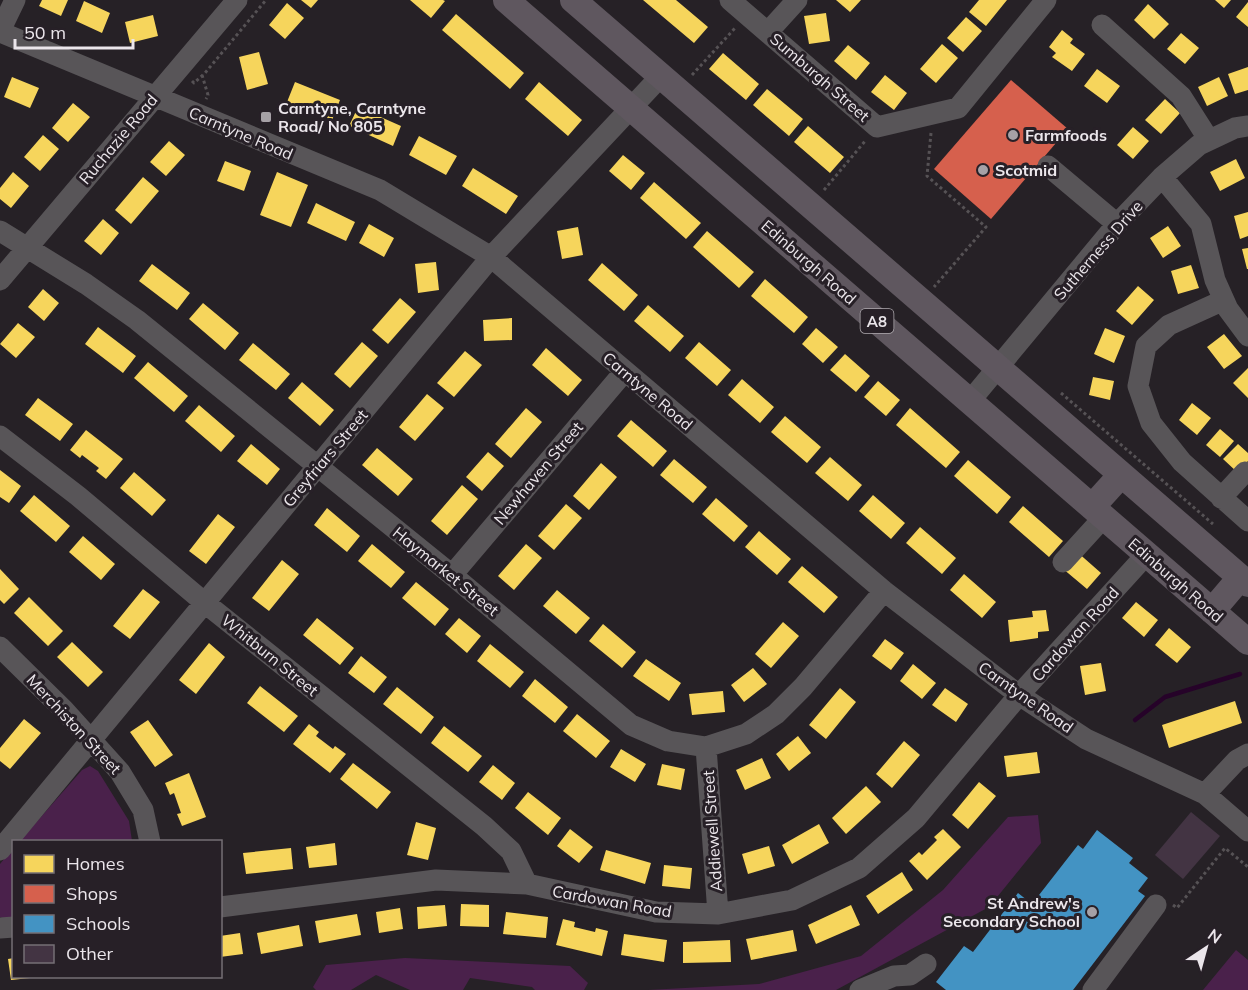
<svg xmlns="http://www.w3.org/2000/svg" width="1248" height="990" font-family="Mulish,sans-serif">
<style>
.green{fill:#4a214b}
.homes{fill:#f6d55c}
.shops{fill:#d6604d}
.schools{fill:#4393c3}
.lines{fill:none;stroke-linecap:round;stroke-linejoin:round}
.stream{stroke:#260329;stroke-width:4.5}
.building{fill:#433443}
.path{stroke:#565255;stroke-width:3;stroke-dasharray:3 3;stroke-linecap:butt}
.minor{stroke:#585558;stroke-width:21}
.major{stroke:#5f575f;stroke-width:26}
.poi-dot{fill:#a6a1a6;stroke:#272027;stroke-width:2}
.labels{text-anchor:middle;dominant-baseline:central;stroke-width:6;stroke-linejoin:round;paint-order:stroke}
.shield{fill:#272027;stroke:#b0abb0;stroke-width:1.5}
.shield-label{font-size:15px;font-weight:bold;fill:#ebe6eb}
.street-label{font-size:16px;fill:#ebe6eb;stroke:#272027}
.poi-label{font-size:16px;font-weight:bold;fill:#ebe6eb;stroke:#272027;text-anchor:start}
</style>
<rect width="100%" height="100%" fill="#262126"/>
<path class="green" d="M90 766 98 771 129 821 132 841 19 842 82 770Z
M1038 815 1041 843 989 907 836 990H648L759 984 861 956 943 890 1008 817Z
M13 848V918L5 919 0 917V864Z
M1236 950 1248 960V990H1203Z
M405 958 570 966 588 983 584 990H535L532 987 470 978 463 990H410L376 975 351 990H316L313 987 326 965Z"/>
<path class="homes" d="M42 0H68L61 16 39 6Z
M301 0H318L311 8Z
M410 0H443L445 1 431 18Z
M643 0H676L708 27 694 43Z
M836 0H861L850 12Z
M979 0H1007L986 26 969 12Z
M1215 0H1231L1224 8Z
M84 1 110 13 102 33 76 21Z
M1248 2V27L1236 17Z
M287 3 304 18 285 39 269 25Z
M1148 4 1169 24 1154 39 1134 20Z
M826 13 830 41 809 44 804 16Z
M456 14 524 73 510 89 442 30Z
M153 15 158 36 130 43 125 22Z
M966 17 982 31 963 52 947 38Z
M1062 30 1073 39 1070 43 1085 54 1072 71 1052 57 1056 53 1049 47Z
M1181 33 1199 48 1185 64 1167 49Z
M942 44 958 58 936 83 920 69Z
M848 45 870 63 856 80 834 61Z
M259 52 268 84 247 90 239 57Z
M723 53 759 84 746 100 709 69Z
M1248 67V90L1235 94 1228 74Z
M1097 69 1120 86 1107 103 1084 86Z
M885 75 907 93 894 110 871 92Z
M12 77 39 88 30 108 4 97Z
M1219 77 1228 96 1207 106 1198 87Z
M295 82 340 100 332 120 287 102Z
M539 82 582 120 568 136 525 99Z
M767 89 803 119 789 136 753 105Z
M1165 99 1180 113 1161 134 1145 120Z
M73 103 90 117 68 142 52 128Z
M358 107 401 126 393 146 349 126Z
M808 126 844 157 830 173 794 142Z
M1133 127 1149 141 1133 159 1117 145Z
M43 135 59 149 40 171 24 157Z
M419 136 457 156 446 175 409 155Z
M169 141 185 155 166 176 150 162Z
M623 155 645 173 631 190 609 171Z
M1236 159 1245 178 1220 191 1210 172Z
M225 161 251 171 244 191 217 181Z
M473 168 518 196 506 214 462 186Z
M13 172 29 186 11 208 0 199V188Z
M277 172 308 185 291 227 260 215Z
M143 177 159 191 131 224 115 210Z
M654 182 701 223 686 239 640 198Z
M316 203 355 222 346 241 307 223Z
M1248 212V236L1240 239 1234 216Z
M103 219 119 233 101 255 84 241Z
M369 224 394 238 384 257 359 243Z
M1168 226 1181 246 1163 258 1150 238Z
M578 227 583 255 562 259 557 231Z
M707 231 754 272 739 288 693 247Z
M1248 248V269H1247L1242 249Z
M436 262 439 290 418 293 415 264Z
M602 263 638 295 624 311 588 280Z
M152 264 190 293 177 310 139 281Z
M1191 265 1199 288 1178 294 1171 271Z
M765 279 808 317 794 333 751 296Z
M1138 286 1154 300 1132 325 1116 311Z
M43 289 59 303 44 321 28 307Z
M400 298 416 312 388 344 372 330Z
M203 303 239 333 225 350 189 319Z
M648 305 684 336 670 352 634 321Z
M512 318V340L484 341 483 320Z
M18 323 35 337 16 358 0 344Z
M98 327 136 356 123 373 85 344Z
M816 328 838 347 823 363 802 344Z
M1105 328 1125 336 1114 363 1094 354Z
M1224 334 1242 356 1224 369 1207 347Z
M362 342 378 356 350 388 334 374Z
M699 342 731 370 717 386 685 358Z
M253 343 290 374 276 390 239 360Z
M546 348 582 380 568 396 532 365Z
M465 351 482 365 454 397 437 383Z
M845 354 870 376 856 392 830 370Z
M148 362 188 396 174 412 134 378Z
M1248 368V398L1233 383Z
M1093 377 1114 381 1110 400 1089 395Z
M742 379 774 407 760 423 728 395Z
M878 381 900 400 886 416 864 397Z
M302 382 334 410 320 426 288 398Z
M427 394 444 408 415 441 399 427Z
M38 398 73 424 60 441 25 415Z
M1192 403 1211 418 1197 435 1179 420Z
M199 405 235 436 221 452 185 421Z
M526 408 542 422 511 458 495 444Z
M910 408 960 452 946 468 896 425Z
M785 416 821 447 807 463 771 432Z
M631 420 667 451 653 467 617 436Z
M1220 429 1234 441 1220 457 1206 445Z
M86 430 123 459 106 479 96 471 99 468 82 455 80 458 70 450Z
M251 444 280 469 267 485 237 461Z
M1238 444 1248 453V461L1237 472 1223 459Z
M377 448 413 479 398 496 362 465Z
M488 452 504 466 482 491 466 477Z
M830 457 862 485 848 501 815 473Z
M674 459 707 487 693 503 660 475Z
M968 460 1011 497 997 514 954 476Z
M601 463 617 477 589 510 573 496Z
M0 470 21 486 9 503 0 497Z
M134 472 166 500 152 516 120 488Z
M462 485 478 499 447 535 431 521Z
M34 495 70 526 56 542 20 511Z
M873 495 905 523 891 539 859 511Z
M716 498 748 526 734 542 702 514Z
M566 504 582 518 554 550 538 536Z
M1023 506 1063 541 1049 557 1009 522Z
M327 508 360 536 347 552 314 525Z
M218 514 235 527 206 564 189 551Z
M920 527 956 558 942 574 906 543Z
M759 531 791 559 777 575 745 547Z
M83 536 115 564 101 580 69 552Z
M372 544 405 572 391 588 358 561Z
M526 544 542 558 514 590 498 576Z
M1076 551 1101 573 1087 589 1062 568Z
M282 560 299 574 269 611 252 598Z
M802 566 838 597 824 613 788 582Z
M0 569 19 589 4 604 0 600Z
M964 574 996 602 982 618 950 590Z
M416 582 449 609 435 626 402 598Z
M143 589 160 602 130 639 113 626Z
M557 590 590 618 576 634 543 606Z
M29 597 63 631 48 646 14 613Z
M1136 602 1158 620 1144 637 1122 618Z
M1046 610 1049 631 1038 632V638L1010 642 1008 620 1033 617 1032 611Z
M317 618 354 648 340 665 303 635Z
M459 618 481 636 467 653 445 634Z
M783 622 799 636 771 668 755 654Z
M603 624 636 652 622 668 589 641Z
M1169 628 1191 647 1177 663 1155 645Z
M885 639 904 653 891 670 872 656Z
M72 642 103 672 88 687 57 657Z
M209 643 225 657 196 694 179 680Z
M490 644 524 672 510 688 477 661Z
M361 656 387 677 374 693 348 673Z
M646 659 681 683 669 701 633 676Z
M1101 663 1106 691 1085 695 1080 666Z
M913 664 936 683 922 699 900 681Z
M753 668 767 684 744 702 731 685Z
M535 679 568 707 555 723 522 696Z
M260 686 298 716 284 732 247 703Z
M397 687 434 717 421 734 383 704Z
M840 688 856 702 826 739 809 725Z
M945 688 968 704 956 722 932 705Z
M723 691 725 712 692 715 689 694Z
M1235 701 1242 723 1169 748 1162 725Z
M577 714 610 741 596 758 563 731Z
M24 719 41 733 10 769 0 761V748Z
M148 720 173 755 155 767 130 732Z
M309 724 319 732 316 736 333 749 335 746 346 754 330 773 293 744Z
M444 726 482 756 468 772 431 743Z
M798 736 811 753 789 771 776 754Z
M904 741 920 755 892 788 876 774Z
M621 749 646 764 635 782 610 767Z
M1037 752 1040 773 1007 777 1004 756Z
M762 758 771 778 745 790 736 770Z
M353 763 391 792 377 809 340 779Z
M662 764 685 769 681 790 657 785Z
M493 765 515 783 502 800 479 782Z
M189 773 206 817 182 826 177 814 181 813 174 793 170 795 165 783Z
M979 782 996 796 968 829 952 815Z
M866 786 881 802 846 834 832 818Z
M528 792 561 818 548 835 515 808Z
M416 822 436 828 428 860 407 855Z
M819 824 829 843 792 864 782 845Z
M570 829 593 847 579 863 557 846Z
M943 829 961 847 927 880 909 861 919 852 922 855 937 840 934 837Z
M335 843 337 865 309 868 306 847Z
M769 846 775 866 748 874 742 854Z
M291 848 293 869 246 874 243 853Z
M606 850 651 863 645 884 600 870Z
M664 865 692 868 690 889 662 886Z
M902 872 913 890 878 914 866 896Z
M461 904 489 905V927L460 926Z
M445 905 447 926 418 929 417 907Z
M851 905 860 925 816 944 808 925Z
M400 908 403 929 379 933 376 912Z
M506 912 548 917 546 938 503 934Z
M357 914 361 935 319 943 315 921Z
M563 919 575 922 574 927 595 932 596 928 608 931 602 956 556 945Z
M299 925 303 946 261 954 257 933Z
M793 930 797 951 751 960 746 939Z
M240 933 243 954 220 957V936Z
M624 934 667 940 664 962 621 955Z
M730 940 731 962 683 963V942Z
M14 958V976L30 978 11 980 8 959Z"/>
<path class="shops" d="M1011 80 1068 129 991 219 934 169Z"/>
<path class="schools" d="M1097 830 1133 858 1129 863 1148 878 1138 891 1145 896 1073 990H946L936 982 964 946 973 952 1018 893 1032 904 1078 845 1083 849Z"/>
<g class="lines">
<path class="stream" d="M1135 720 1165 697 1240 674"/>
</g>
<path class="building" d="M1191 812 1220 836 1183 879 1155 855Z"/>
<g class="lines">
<path class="path" d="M202 75 208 95 206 99
M692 75 736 27
M192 81 194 83 205 73 266 0
M931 133 927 176 986 227 934 287
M824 190 866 140
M1061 393 1213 524
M1173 905 1177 908 1225 848 1248 867"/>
<path class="minor" d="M730 0 877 127 958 108 1046 0
M1102 25 1181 96 1209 140
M0 31 15 0
M0 32 380 190 491 257 884 591 1019 695 1086 739 1205 794 1248 831
M768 32 797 0
M1048 166 1117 224
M1162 177 1201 224 1215 280 1228 309 1248 336
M0 231 86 284 137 320 452 575 631 725 668 741 706 747 746 734 776 714 803 687 884 591
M0 280 237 0
M1224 300 1169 325 1146 346 1138 386 1151 423 1182 462 1248 521
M970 401 1117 224 1162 177 1199 145 1235 128 1248 126
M0 436 78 496 205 603 484 826 511 851 527 884
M1221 498 1245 472
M1063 562 1104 517
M452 575 625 371
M0 647 64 710 120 772 143 810 150 842
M706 747 718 914
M1205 794 1237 760 1248 754
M0 850 491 257 661 76
M220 907 436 880 527 884 656 912 718 914 792 900 859 868 916 818 1019 695 1146 555
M0 928 14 927
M860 990 894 976 910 975 926 964
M1093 990 1156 905"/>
<path class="major" d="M506 0 1248 642
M573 0 1248 584
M1092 507 1121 475
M1212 611 1240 578"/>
</g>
<g class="poi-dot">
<rect x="260" y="111" width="12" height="12" rx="3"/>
<circle cx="1013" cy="135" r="6"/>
<circle cx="983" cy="170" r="6"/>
<circle cx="1092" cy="912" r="6"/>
</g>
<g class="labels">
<rect class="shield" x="860.5" y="309" width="33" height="24" rx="4.5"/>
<g class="shield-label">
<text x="877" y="321">A8</text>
</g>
<g class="street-label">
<text transform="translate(820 77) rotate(41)">Sumburgh Street</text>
<text transform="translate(241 133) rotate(23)">Carntyne Road</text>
<text transform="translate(118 139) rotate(-50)">Ruchazie Road</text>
<text transform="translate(1098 250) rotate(-49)">Sutherness Drive</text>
<text transform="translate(809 262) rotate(41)">Edinburgh Road</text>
<text transform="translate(648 391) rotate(40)">Carntyne Road</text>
<text transform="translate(325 458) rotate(-50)">Greyfriars Street</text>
<text transform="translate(538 473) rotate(-50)">Newhaven Street</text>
<text transform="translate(446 571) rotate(39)">Haymarket Street</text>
<text transform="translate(1176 580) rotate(41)">Edinburgh Road</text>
<text transform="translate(1075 634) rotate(-48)">Cardowan Road</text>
<text transform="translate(270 655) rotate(39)">Whitburn Street</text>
<text transform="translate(1026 697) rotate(35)">Carntyne Road</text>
<text transform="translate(74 724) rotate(47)">Merchiston Street</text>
<text transform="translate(712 831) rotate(-94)">Addiewell Street</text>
<text transform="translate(612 901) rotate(10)">Cardowan Road</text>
</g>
<g class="poi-label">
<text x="278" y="108">Carntyne, Carntyne<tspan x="278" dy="18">Road/ No 805</tspan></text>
<text x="1025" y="135">Farmfoods</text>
<text x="995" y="170">Scotmid</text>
<text x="1080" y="903" text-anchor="end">St Andrew's<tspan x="1080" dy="18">Secondary School</tspan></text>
</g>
</g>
<rect x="12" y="840" width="210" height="138" fill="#272027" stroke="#756f75" stroke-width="1.5"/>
<rect x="24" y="855" width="30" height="18" fill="#f6d55c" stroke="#756f75" stroke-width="1.5"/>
<text x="66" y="870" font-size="18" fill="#ebe6eb">Homes</text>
<rect x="24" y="885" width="30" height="18" fill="#d6604d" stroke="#756f75" stroke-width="1.5"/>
<text x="66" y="900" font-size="18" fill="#ebe6eb">Shops</text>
<rect x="24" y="915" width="30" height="18" fill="#4393c3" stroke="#756f75" stroke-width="1.5"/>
<text x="66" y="930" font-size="18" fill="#ebe6eb">Schools</text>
<rect x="24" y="945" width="30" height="18" fill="#433443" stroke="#756f75" stroke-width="1.5"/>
<text x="66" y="960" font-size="18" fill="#ebe6eb">Other</text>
<g transform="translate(1206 948) rotate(36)" stroke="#272027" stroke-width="4.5" paint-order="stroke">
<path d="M0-4.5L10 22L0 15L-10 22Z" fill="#ebe6eb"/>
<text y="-9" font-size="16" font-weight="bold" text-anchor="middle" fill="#ebe6eb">N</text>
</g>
<path d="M15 39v9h118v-9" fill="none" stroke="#ebe6eb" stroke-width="3"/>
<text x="24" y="39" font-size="18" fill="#ebe6eb" stroke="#272027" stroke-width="4.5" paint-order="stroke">50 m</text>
</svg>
